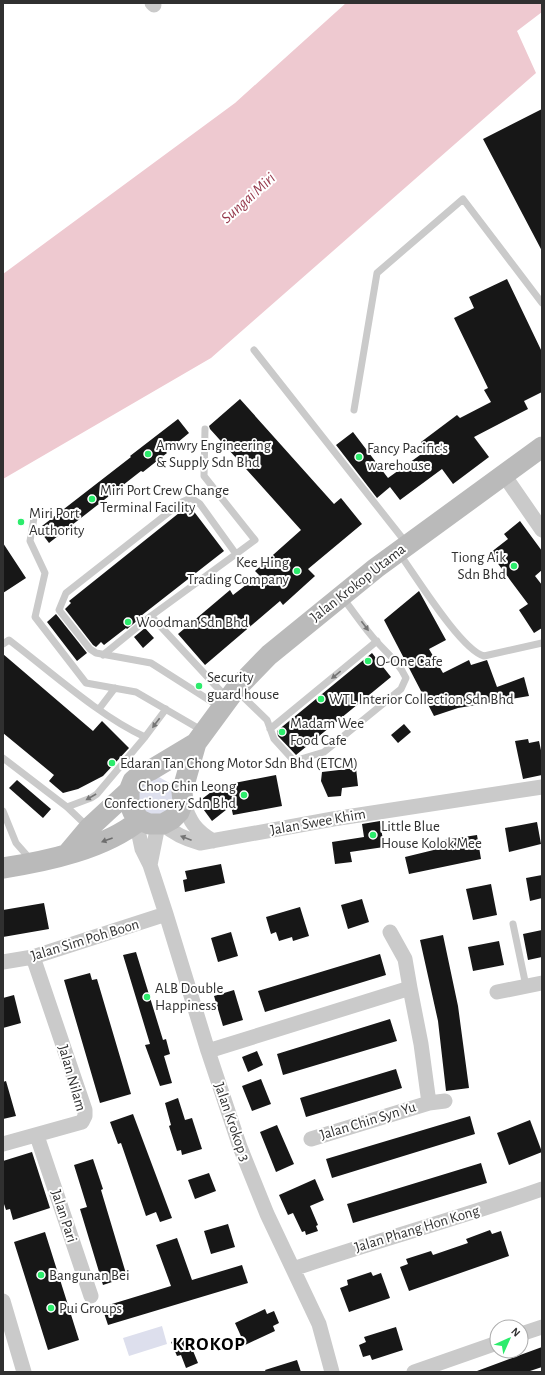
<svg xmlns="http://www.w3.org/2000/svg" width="545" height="1375" font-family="'Alegreya Sans',sans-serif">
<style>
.green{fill:#dddfed}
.water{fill:#eec9d0}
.building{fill:#171717}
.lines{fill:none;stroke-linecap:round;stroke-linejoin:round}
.lane{stroke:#cacaca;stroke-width:7}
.street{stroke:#cacaca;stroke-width:15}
.secondary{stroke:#bababa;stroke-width:21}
.oneway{fill:#757575}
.oneway2{fill:#6e6e6e}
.poi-dot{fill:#2cec6c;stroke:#fff;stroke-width:1.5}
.labels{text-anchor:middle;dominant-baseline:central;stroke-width:4;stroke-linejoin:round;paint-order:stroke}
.poi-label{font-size:15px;fill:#303030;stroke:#fff;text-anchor:start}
.street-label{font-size:15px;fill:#303030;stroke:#fff}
.water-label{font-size:16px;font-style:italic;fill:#963a4d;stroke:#fff}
.district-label{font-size:19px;font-weight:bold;letter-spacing:1px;fill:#000;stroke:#fff}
</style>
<rect width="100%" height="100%" fill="#fff"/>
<path class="green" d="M159 777 171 784 176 798 166 816 141 813 136 789 140 783Z
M162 1326 167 1344 129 1356 123 1338Z"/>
<path class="water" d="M346 3H542V12L517 31 536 73 211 358 3 479V274L235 103Z"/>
<path class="building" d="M542 109V251L483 139Z
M507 279 542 352V392L524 401 528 409 474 437 489 457 453 484 442 469 400 500 390 487 377 498 336 445 353 432 388 478 427 450 421 442 457 415 460 418 491 402 484 390 488 388 454 318 474 308 469 297Z
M240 399 334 504 341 498 362 524 308 569 315 576 283 605 280 601 205 665 178 634 230 590 233 595 259 575 255 571 301 530 210 429 209 426Z
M178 419 189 433 166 452 167 453 143 472 141 471 49 543 43 535 47 532 42 526 131 457 130 456Z
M189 505 224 551 137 619 138 620 127 629 126 628 104 645 101 642 96 647 93 645 65 609 71 603 69 601Z
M520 521 542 551V570L535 576 542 585V628L534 633 519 610 528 604 490 553 508 539 504 534Z
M3 543 26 578 3 593Z
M419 591 446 640 429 649 443 673 469 660 471 665 487 660 497 687 524 677 529 696 458 708 434 716 384 620Z
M56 614 87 653 77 661 47 622Z
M145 628 154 638 143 648 134 637Z
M372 653 391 677 296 755 278 736 277 731Z
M3 654 93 731 102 721 129 748 103 776 78 789 63 793 49 781 54 775 3 733Z
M404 724 411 732 398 743 391 735Z
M528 739 529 743 539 741 542 755V775L523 779 515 741Z
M356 768 358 786 342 788 341 796 328 797 321 781 322 772Z
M276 775 282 806 233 815 231 806 212 821 198 802 223 783 224 785Z
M17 780 51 809 43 818 9 788Z
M380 821 384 847 350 852 352 862 335 864 332 842 364 837 362 824Z
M537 822 541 844 509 852 505 828Z
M477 835 481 859 409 874 405 857 446 847 444 840Z
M221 864 225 883 185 892 183 880 187 879 185 871Z
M542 875V898L530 901 526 878Z
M491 884 497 915 473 920 466 889Z
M362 899 369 922 348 929 341 905Z
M44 903 49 929 3 937V910Z
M300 907 309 936 293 941 292 937 279 941 276 932 271 934 266 917Z
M542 930V957L528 960 523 934Z
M231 932 238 956 218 962 211 938Z
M443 935 458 1006 469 1088 446 1091 438 1021 420 940Z
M499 941 504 965 473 971 468 947Z
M136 952 163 1040 166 1039 170 1054 164 1056 172 1083 160 1086 145 1045 150 1044 123 955Z
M380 954 386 975 265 1012 258 991Z
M90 973 92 980 97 979 131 1094 100 1103 64 980Z
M234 990 243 1020 223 1026 214 996Z
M14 995 21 1023 3 1028V998Z
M390 1019 397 1041 283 1075 277 1054Z
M257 1051 263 1065 248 1072 242 1057Z
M396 1069 402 1088 306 1117 300 1098Z
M261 1079 271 1104 252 1111 242 1086Z
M6 1081 16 1116 3 1119V1082Z
M178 1098 185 1120 192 1118 202 1149 182 1155 181 1150 177 1151 169 1126 171 1125 165 1103Z
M133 1114 172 1218 160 1222 156 1212 146 1216 121 1143 118 1144 110 1122Z
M470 1116 475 1134 332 1178 326 1159Z
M530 1120 542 1152 509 1165 497 1133Z
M277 1125 294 1164 276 1172 260 1132Z
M32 1152 50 1208 13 1220 10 1209 6 1210 3 1201V1161Z
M93 1159 103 1189 101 1190 127 1277 103 1285 80 1209 87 1207 74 1165Z
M481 1163 487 1183 353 1223 347 1204Z
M209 1173 216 1191 195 1199 188 1180Z
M315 1179 324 1200 310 1206 318 1225 316 1226 318 1231 306 1235 305 1231 302 1232 293 1213 288 1215 279 1195Z
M228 1224 235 1247 211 1254 204 1231Z
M490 1230 492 1234 501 1231 509 1256 409 1291 400 1267 408 1264 406 1259 431 1251 433 1255 468 1243 466 1239Z
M45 1232 79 1340 48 1350 14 1242Z
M177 1238 192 1280 242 1265 248 1283 108 1325 102 1307 171 1286 156 1245Z
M371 1272 373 1276 381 1273 390 1298 349 1312 340 1288 348 1285 347 1280Z
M265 1309 267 1314 274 1311 279 1323 273 1326 275 1331 245 1345 235 1323Z
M396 1327 403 1350 372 1360 370 1355 363 1357 359 1345 366 1342 364 1337Z
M187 1336 198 1363 186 1368 181 1355 177 1356 171 1342Z
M542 1347V1367L527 1372H477V1371Z
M297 1360 301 1372H266L265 1370Z"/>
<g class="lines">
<path class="lane" d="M254 350 407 544
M354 410 377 273 463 199 542 303
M205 429 204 476 255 540 236 554
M34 518 30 541 45 573 35 617 86 683 136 692 203 731
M399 553C415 575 461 650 484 656L542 643
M151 616 236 554 200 504 191 498 182 502 66 593 59 610 90 649 96 653 151 663 220 707
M3 644 9 640C50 671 99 716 145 737
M103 655 151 616 227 698
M237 691 267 720 274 739 294 761 324 752 401 689 406 678C399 663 388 654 377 642 364 628 354 612 342 597
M99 709 115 688
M270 729 377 641
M3 758 67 807 88 827
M67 807 91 798 97 794 145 737 166 709
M3 811 16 843 31 860
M513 924 526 986"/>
<path class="street" d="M152 3 154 5
M504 475 542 530
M183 802C190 822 195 830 213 841
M140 820 139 835 142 849 150 865 166 914 208 1051 240 1147 267 1214 319 1324 332 1372
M163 824C174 834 185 839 200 843L333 819 542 787
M150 865 158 825
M390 932 405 959 410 988
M3 962 33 957 166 914
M497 992 542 983
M208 1051 410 988 421 1044 429 1103 311 1139
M429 1103 445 1101
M37 1136 91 1296
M3 1144 82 1122 85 1116V1110L33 957
M293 1269C375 1241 460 1218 542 1189
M3 1301 24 1372
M521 1334 542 1327
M414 1372 497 1343"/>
<path class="secondary" d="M196 743 151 770 141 774 133 781 129 791V802L133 812 140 820 149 824H163L172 819 179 812 183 802 182 792 196 743 235 690 269 655 376 568 542 447
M68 853 89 828 129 791
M3 868C48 861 104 849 140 820"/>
</g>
<defs><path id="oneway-solid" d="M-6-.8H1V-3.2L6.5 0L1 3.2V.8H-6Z"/></defs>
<g class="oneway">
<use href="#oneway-solid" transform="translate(365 626) rotate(53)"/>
<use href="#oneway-solid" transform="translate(336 675) rotate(141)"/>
<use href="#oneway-solid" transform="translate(156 723) rotate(127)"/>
<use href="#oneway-solid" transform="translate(91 797) rotate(150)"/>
<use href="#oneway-solid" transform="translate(186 838) rotate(-159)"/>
</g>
<use class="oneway2" href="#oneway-solid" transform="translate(107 840) rotate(160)"/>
<g class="poi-dot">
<circle cx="148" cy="454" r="4"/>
<circle cx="359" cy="457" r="4"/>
<circle cx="92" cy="499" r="4"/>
<circle cx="21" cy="522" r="4"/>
<circle cx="514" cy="566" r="4"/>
<circle cx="297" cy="571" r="4"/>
<circle cx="128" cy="622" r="4"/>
<circle cx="368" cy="661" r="4"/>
<circle cx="199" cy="686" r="4"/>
<circle cx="321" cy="699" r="4"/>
<circle cx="282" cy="732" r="4"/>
<circle cx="112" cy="763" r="4"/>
<circle cx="244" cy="795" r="4"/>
<circle cx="373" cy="835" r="4"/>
<circle cx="147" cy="997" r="4"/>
<circle cx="41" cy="1275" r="4"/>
<circle cx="51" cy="1308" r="4"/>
</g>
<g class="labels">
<g class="poi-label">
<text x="156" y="445">Amwry Engineering<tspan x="156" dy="17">&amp; Supply Sdn Bhd</tspan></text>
<text x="367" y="448">Fancy Pacific's<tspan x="367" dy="17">warehouse</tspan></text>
<text x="100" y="490">Miri Port Crew Change<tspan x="100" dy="17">Terminal Facility</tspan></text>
<text x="29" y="513">Miri Port<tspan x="29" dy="17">Authority</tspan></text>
<text x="506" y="557" text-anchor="end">Tiong Aik<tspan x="506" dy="17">Sdn Bhd</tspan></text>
<text x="289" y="562" text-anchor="end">Kee Hing<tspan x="289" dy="17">Trading Company</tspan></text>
<text x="136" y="622">Woodman Sdn Bhd</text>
<text x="376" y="661">O-One Cafe</text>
<text x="207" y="677">Security<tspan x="207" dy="17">guard house</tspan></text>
<text x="329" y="699">WTL Interior Collection Sdn Bhd</text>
<text x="290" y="723">Madam Wee<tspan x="290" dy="17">Food Cafe</tspan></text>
<text x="120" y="763">Edaran Tan Chong Motor Sdn Bhd (ETCM)</text>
<text x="236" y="786" text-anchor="end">Chop Chin Leong<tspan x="236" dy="17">Confectionery Sdn Bhd</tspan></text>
<text x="381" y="826">Little Blue<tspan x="381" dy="17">House Kolok Mee</tspan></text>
<text x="155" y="988">ALB Double<tspan x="155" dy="17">Happiness</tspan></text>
<text x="49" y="1275">Bangunan Bei</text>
<text x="59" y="1308">Pui Groups</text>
</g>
<g class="street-label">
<text transform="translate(358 583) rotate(-38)">Jalan Krokop Utama</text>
<text transform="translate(318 822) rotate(-10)">Jalan Swee Khim</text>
<text transform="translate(85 940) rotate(-17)">Jalan Sim Poh Boon</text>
<text transform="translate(72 1078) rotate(74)">Jalan Nilam</text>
<text transform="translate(368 1121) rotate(-17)">Jalan Chin Syn Yu</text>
<text transform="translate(232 1122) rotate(71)">Jalan Krokop 3</text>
<text transform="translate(64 1216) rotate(72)">Jalan Pari</text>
<text transform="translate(417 1229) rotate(-17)">Jalan Phang Hon Kong</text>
</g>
<g class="water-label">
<text transform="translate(248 198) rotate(-42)">Sungai Miri</text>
</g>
<g class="district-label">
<text x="209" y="1344">KROKOP</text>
</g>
</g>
<rect width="545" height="1375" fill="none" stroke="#303030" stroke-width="8"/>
<g transform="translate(509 1339) rotate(45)"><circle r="19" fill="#ffffff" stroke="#acacac"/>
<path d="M0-3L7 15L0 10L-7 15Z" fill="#2cec6c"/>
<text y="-6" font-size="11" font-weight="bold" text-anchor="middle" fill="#303030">N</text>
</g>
</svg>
